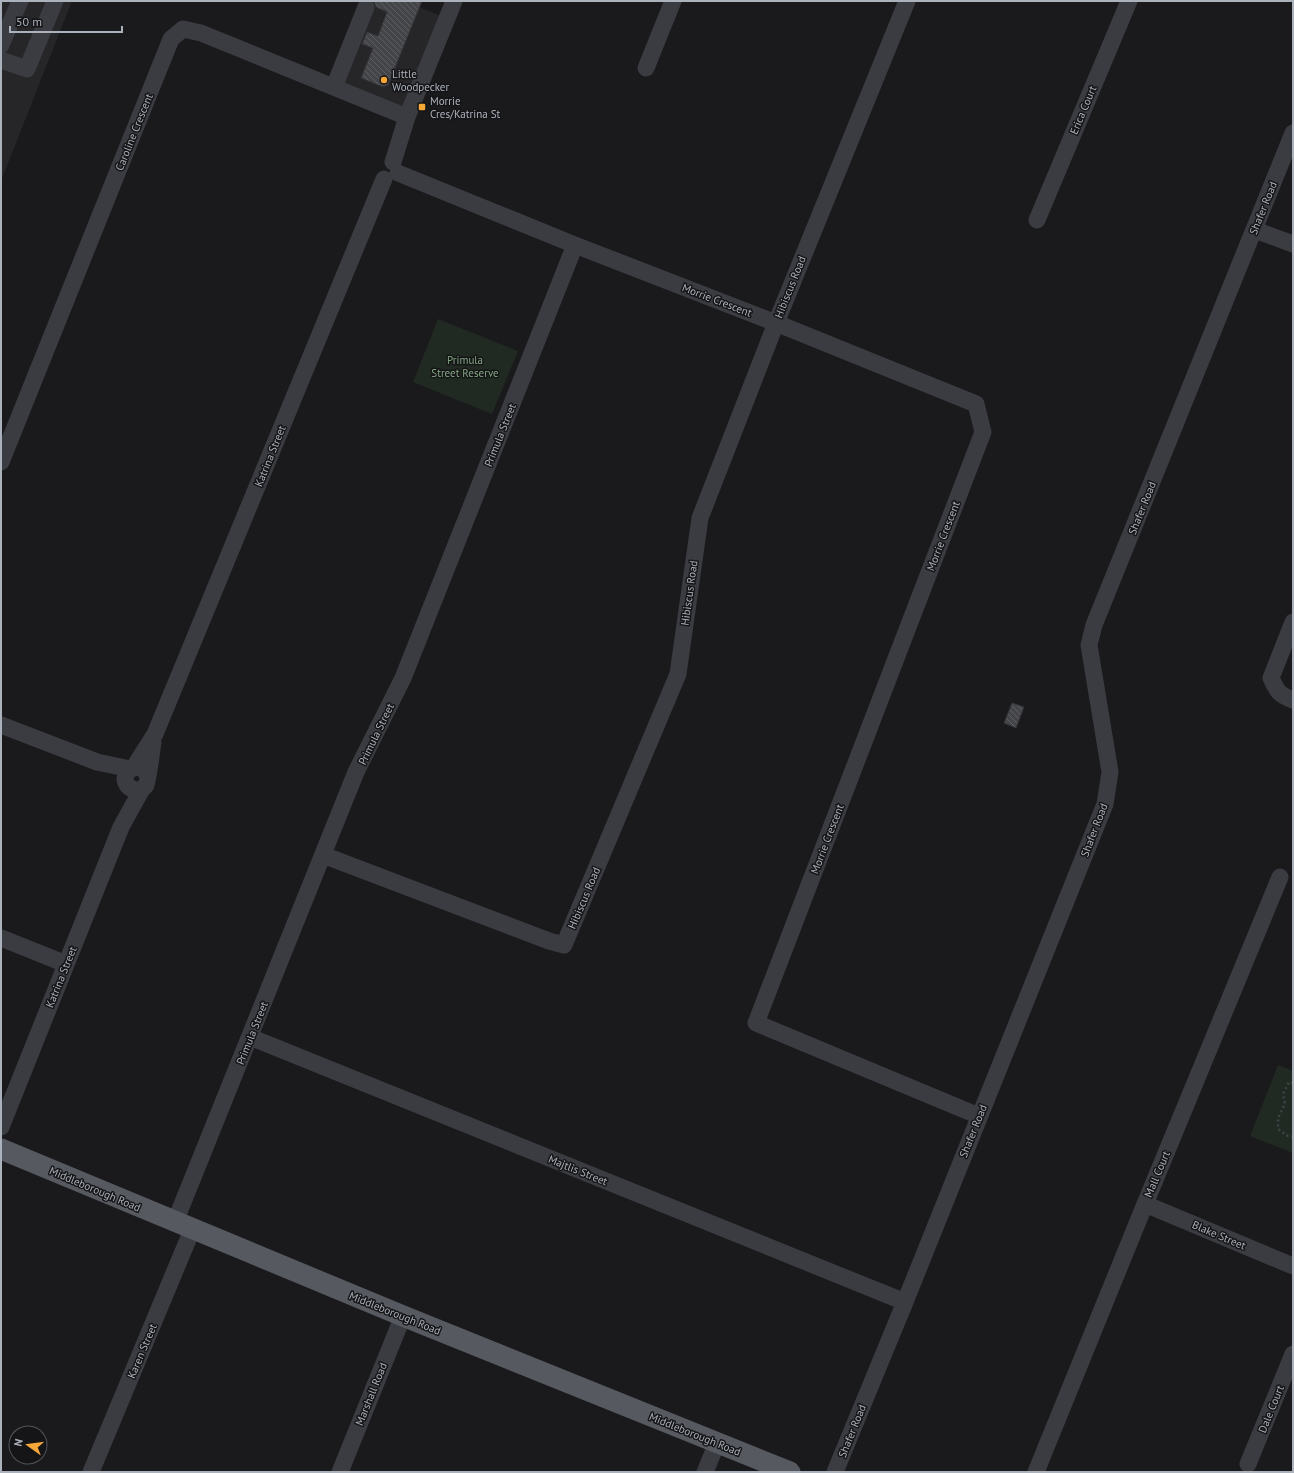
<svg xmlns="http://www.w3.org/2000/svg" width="1294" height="1473" font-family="'PT Sans',sans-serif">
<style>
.built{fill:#262629}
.green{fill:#212a22}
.building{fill:url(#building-back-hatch);stroke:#343438}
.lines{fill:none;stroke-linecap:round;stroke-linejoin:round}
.path{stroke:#404348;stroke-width:2.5;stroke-dasharray:2 3;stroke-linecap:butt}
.minor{stroke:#3a3c41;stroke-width:17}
.major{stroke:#565960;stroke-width:21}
.poi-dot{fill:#f6a738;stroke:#151517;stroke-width:1.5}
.labels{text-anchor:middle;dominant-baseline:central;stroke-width:3;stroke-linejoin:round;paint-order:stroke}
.poi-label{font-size:11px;fill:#acb2bc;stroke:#151517;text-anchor:start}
.street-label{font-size:11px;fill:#acb2bc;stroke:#151517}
.park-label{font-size:11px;fill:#83a783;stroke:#151517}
</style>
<defs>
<pattern id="building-back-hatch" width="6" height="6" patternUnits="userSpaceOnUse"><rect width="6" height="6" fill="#444549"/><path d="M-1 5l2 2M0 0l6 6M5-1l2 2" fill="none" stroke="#5c5d61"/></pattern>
</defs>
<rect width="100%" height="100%" fill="#1a1a1c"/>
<path class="built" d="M1 1H72L1 181Z
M363 1H404L441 16 404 108 332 77Z"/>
<path class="green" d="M438 319 518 351 492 414 413 382Z
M1278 1065 1293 1071V1153L1250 1136Z"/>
<path class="building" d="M374 1H422L388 85 383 87 361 78 373 48 362 44 367 32 378 36 387 12 376 7Z
M1012 703 1024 707 1016 728 1004 723Z"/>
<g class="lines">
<path class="path" d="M1293 1083 1289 1082 1283 1094 1285 1104 1278 1118V1129L1288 1136 1293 1137"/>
<path class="minor" d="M1 45 20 1
M1 60 27 69 55 1
M646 68 673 1
M334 87 366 7
M393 162 407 117 454 1
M398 173 575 245 776 323 976 404 983 432 756 1023 979 1116
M1037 220 1129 1
M1255 230 1293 244
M1 462 171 39 183 29 201 33 407 117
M1293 622 1271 678C1277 691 1279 695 1293 700
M1 725 97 762 130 769
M134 767 155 734 384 179
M148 775 142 768 134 767C129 770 125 773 125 779 126 790 140 794 146 785 148 782 152 749 153 742
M323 855 549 941 564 945 678 674 700 518 776 323 907 1
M1 938 66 964
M250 1037 905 1302
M1 1127 121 827 142 789
M1145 1204 1293 1266
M175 1222 356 772 403 678 575 245
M1248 1464 1293 1354
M91 1472 192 1230
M340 1472 403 1316
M705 1472 717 1443
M835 1472 905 1302 1105 804 1110 772 1089 645 1094 625 1293 133
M1036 1472 1145 1204 1280 877"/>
<path class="major" d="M1 1149 403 1316 790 1472"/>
</g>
<g class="poi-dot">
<circle cx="384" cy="80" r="4"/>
<rect x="418" y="103" width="8" height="8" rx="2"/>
</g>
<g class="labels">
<g class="poi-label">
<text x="392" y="74">Little<tspan x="392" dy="13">Woodpecker</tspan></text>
<text x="430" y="101">Morrie<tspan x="430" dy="13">Cres/Katrina St</tspan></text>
</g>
<g class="street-label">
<text transform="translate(1083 110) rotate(-67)">Erica Court</text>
<text transform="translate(134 132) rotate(-68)">Caroline Crescent</text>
<text transform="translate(1263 208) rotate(-68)">Shafer Road</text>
<text transform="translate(790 287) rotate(-68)">Hibiscus Road</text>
<text transform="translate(717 300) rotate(21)">Morrie Crescent</text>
<text transform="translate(500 435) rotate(-68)">Primula Street</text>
<text transform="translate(270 456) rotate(-68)">Katrina Street</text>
<text transform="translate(1142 508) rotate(-68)">Shafer Road</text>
<text transform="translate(943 536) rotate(-69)">Morrie Crescent</text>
<text transform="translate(689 593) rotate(-82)">Hibiscus Road</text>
<text transform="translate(376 734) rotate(-64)">Primula Street</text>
<text transform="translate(1094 830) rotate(-69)">Shafer Road</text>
<text transform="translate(827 839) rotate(-69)">Morrie Crescent</text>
<text transform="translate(584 898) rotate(-67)">Hibiscus Road</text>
<text transform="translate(61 977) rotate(-68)">Katrina Street</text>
<text transform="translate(252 1033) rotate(-68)">Primula Street</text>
<text transform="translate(973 1131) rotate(-68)">Shafer Road</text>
<text transform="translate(578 1170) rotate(22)">Majtlis Street</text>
<text transform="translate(1157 1174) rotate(-67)">Mall Court</text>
<text transform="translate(95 1189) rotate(23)">Middleborough Road</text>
<text transform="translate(1219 1235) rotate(23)">Blake Street</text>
<text transform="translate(395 1313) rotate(22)">Middleborough Road</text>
<text transform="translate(142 1351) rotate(-67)">Karen Street</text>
<text transform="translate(371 1394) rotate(-68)">Marshall Road</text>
<text transform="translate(1271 1409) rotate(-68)">Dale Court</text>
<text transform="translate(852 1431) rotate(-68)">Shafer Road</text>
<text transform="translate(695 1434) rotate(22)">Middleborough Road</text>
</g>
<g class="park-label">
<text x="465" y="360">Primula<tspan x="465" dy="13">Street Reserve</tspan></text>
</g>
</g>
<rect width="1294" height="1473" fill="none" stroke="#acb2bc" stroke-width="4"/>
<g transform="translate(28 1445) rotate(284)"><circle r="19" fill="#151517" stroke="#515459"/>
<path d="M0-3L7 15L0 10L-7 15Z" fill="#f6a738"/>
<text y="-6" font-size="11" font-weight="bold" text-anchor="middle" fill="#acb2bc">N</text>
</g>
<path d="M10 26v6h112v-6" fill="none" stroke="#acb2bc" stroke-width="2"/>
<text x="16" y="26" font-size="12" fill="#acb2bc" stroke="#151517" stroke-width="3" paint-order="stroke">50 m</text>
</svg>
